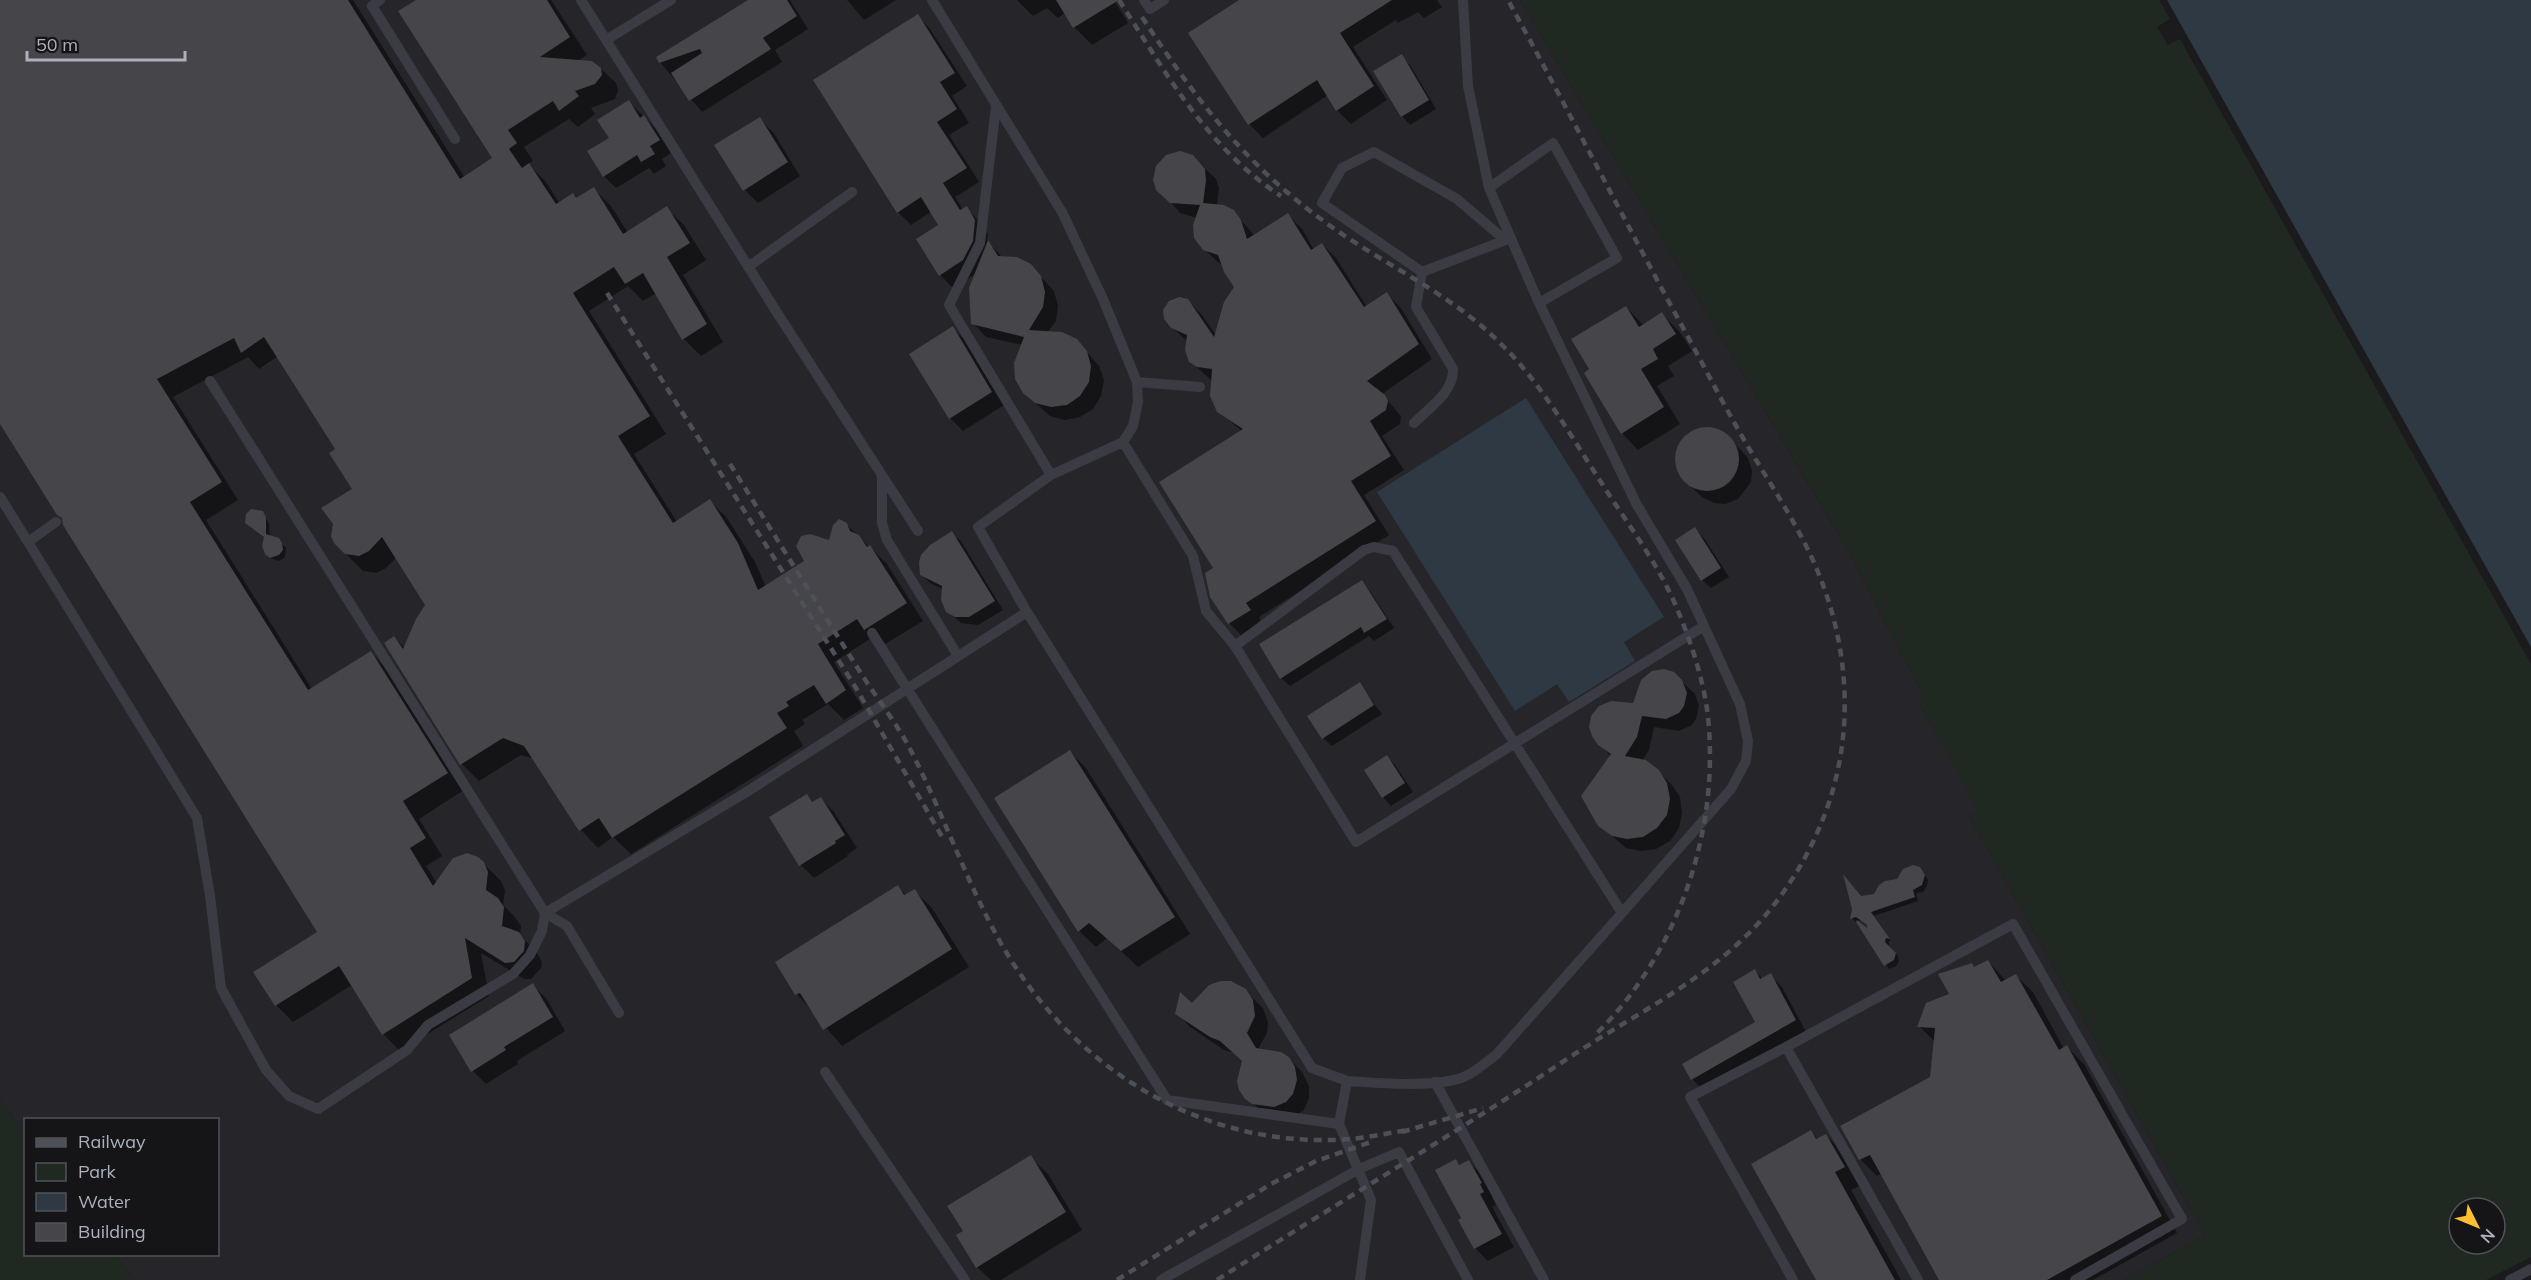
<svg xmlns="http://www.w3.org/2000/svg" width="2531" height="1280" font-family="Mulish,sans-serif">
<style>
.built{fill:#26262a}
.green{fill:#202921;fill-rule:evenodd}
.water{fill:#2f3943}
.shadow{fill:#0007}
.building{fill:#45454a}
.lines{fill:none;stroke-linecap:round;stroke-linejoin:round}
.lane{stroke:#3b3c43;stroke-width:10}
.rail{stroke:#4e5058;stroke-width:4.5;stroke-dasharray:8 6;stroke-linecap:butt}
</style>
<rect width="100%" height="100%" fill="#1b1a1d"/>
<path class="built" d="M0 0H1520L1849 552 1923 695 1920 705 1979 810 1969 816 2205 1235 2124 1280H135L115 1255 218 1254V1120H26L25 1135 0 1098Z"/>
<path class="green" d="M1520 0H2159L2170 19 2157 27 2168 45 2180 39 2531 664V1257L2486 1280H2124L2205 1235 1969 816 1978 810 1920 705 1923 695 1849 552ZM2459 1208H2495V1244H2459Z
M0 1098 25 1135 26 1254 115 1255 135 1280H0Z"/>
<path class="water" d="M2167 0H2531V647Z
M1526 398 1664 617 1624 642 1635 661 1569 702 1557 684 1515 711 1377 492Z"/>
<path class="shadow" d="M0 0H353L465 178 494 159 418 0H551L587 55 577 61 598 66 616 83 618 90 615 99 591 108 595 114 578 127 569 119 524 147 533 161 528 164 546 182 560 204 577 199 594 189 611 206 628 233 666 208 684 225 706 260 683 275 723 342 701 356 684 339 656 293 643 301 628 286 589 311 666 434 634 454 677 522 710 501 727 518 755 562 766 587 806 562 830 542 846 524 887 564 923 621 882 646 873 637 834 662 863 708 844 720 828 704 802 720 805 724 794 731 803 746 631 854 613 837 598 848 581 830 535 759 521 755 479 781 462 764 394 638 405 648 427 605 397 557 386 568 377 573 363 571 335 543 354 489 337 449 278 356 259 369 248 357 173 397 238 500 206 520 312 689 371 653 388 670 464 790 419 819 442 856 426 866 437 883 478 858 501 881 505 890 503 905 515 917 521 926 520 935 536 951 542 962 541 968 531 979H524L481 953 489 996 400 1051 383 1034 352 985 293 1022 276 1005 320 932 64 520 0 421Z
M751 0H790L808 29 775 50 782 62 702 112 660 62Z
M847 0H896L864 20Z
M1017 0H1114L1128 23 1092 45 1074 27 1065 13 1058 18 1047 8 1033 16Z
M1242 0H1437L1442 7 1424 18 1418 12 1398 23 1396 20 1353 47 1387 100 1351 124 1337 110 1328 95 1263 138 1249 124 1190 34Z
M917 15 930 29 967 86 952 96 969 123 949 135 979 182 955 197 963 210 966 208 979 221 988 234 987 241 1003 258 1030 265 1054 291 1058 306 1056 321 1048 332 1076 340 1099 366 1104 380 1101 396 1093 409 1080 417 1065 420 1050 416 1024 393 1023 345 986 337 973 323 977 273 953 288 940 275V225L931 212 911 225 898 212Z
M1401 56 1410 65 1436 109 1410 125 1402 116Z
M629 102 656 129 671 153 662 159 666 166 654 174 649 168 616 188 604 176 611 138Z
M759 119 773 132 800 176 758 203 745 190 717 146Z
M1192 156 1216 179 1219 188 1217 206 1234 212 1255 236 1288 215 1302 229 1314 250 1322 244 1336 258 1367 307 1387 294 1401 308 1432 359 1382 394 1401 416 1400 424 1382 436 1404 470 1364 495 1389 535 1259 617 1263 624 1243 637 1229 623 1215 568 1242 431 1218 411 1212 381 1190 361 1187 341 1168 324 1188 300 1202 315 1216 335 1236 287 1223 265 1219 263 1204 249 1197 218 1180 213 1156 185Z
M1626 307 1644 326 1662 314 1679 331 1692 351 1668 366 1674 376 1657 386 1680 424 1638 450 1622 433 1592 370Z
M953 328 966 341 1004 405 963 431 950 418Z
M1702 428 1715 429 1727 435 1748 458 1752 471 1751 482 1738 499 1725 504 1714 503 1702 497 1682 478 1676 464 1677 451 1684 438 1691 433Z
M262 512 269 523 270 537 278 540 286 548 285 557 279 561 270 558Z
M1695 529 1704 538 1729 577 1711 588 1702 580Z
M952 533 961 541 1003 610 978 625 961 623 951 614 943 589 930 583 921 574Z
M1362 582 1370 591 1394 628 1374 641 1369 636 1290 686 1281 678Z
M1681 681 1695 694 1699 706 1696 719 1692 725 1679 731 1654 727 1649 750 1642 761 1658 771 1672 785 1680 797 1682 813 1679 828 1670 841 1656 849 1641 851 1626 848 1599 825 1611 756 1599 744 1634 704Z
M1359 684 1382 714 1332 746 1323 738Z
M1070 752 1086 768 1190 934 1138 967 1107 938 1096 947 1079 931 996 799Z
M1387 757 1395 765 1413 792 1391 806 1383 797Z
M806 796 814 803 821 799 834 812 857 848 847 855 848 856 814 878 801 865 771 818Z
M1924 873 1928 880 1927 886 1923 892 1916 893 1918 901 1874 916 1891 941H1889V947L1898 956 1899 961 1896 966 1889 969 1858 923 1868 930 1869 925 1861 920 1856 922 1852 918 1861 898 1875 896Z
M898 887 907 896 915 891 932 908 969 967 842 1046 797 994Z
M1988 961 2006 981 2016 976 2033 992 2064 1049 2067 1047 2084 1064 2177 1233 2093 1280H1941L1882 1173 1877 1176 1860 1159 1931 1078 1935 1042 1919 1026 1951 995 1972 965 1975 968Z
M1755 971 1763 979 1770 975 1782 987 1806 1032 1703 1090 1692 1079 1757 1023Z
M532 985 546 998 565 1031 517 1061 518 1064 486 1084 473 1071Z
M1242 988 1263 1008 1268 1022 1267 1033 1259 1047 1261 1050 1288 1058 1302 1072 1309 1086V1098L1304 1110 1294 1117H1267L1253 1103 1243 1061 1235 1053 1224 1050 1190 1027 1177 1013 1193 1005Z
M1811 1132 1818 1140 1826 1135 1843 1153 1862 1185 1851 1190 1901 1280H1818Z
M1030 1157 1048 1174 1082 1230 1001 1280H991L977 1267Z
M1456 1161 1461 1166 1469 1162 1482 1175 1494 1196 1492 1198 1496 1205 1492 1207 1514 1247 1488 1261 1475 1248 1463 1219Z"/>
<path class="building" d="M0 0H348L460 179 492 158 398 11 416 0H547L570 37 540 57 592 61 601 68 602 75 595 84 575 91 579 96 559 111 553 101 508 130 517 143 509 149 522 168 529 163 556 204 573 193 576 198 594 187 623 234 667 206 690 243 667 257 707 324 682 340 643 273 625 284 614 267 573 293 650 416 618 436 673 523 710 499 738 543 758 590 804 561 796 546 801 536 810 534 829 540 833 525 839 519 847 523 850 531 859 535 867 547 870 545 907 603 864 630 857 619 818 644 846 690 826 704 814 685 786 702 789 706 777 713 787 728 612 838 599 818 579 831 524 746 503 738 460 765 384 643 394 636 403 649 416 619 425 605 382 537 369 551 359 556 345 554 334 543 331 536 333 524 321 508 352 489 329 453 335 449 264 337 241 353 234 338 157 379 222 482 190 502 308 690 371 651 448 773 403 801 426 838 410 848 433 886 453 858 467 853 478 857 484 862 488 872 486 890 498 898 504 907 502 926 519 932 525 941 524 951 514 962 505 963 465 938 472 978 382 1035 339 966 275 1006 253 972 317 932 63 525 62 518 57 515 0 424Z
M748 0H787L797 16 763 38 771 49 689 101 671 73 702 53 700 49 659 63 656 57Z
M1056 0H1119L1073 28Z
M1239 0H1392L1340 33 1374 86 1336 111 1317 80 1248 125 1188 33Z
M918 14 955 73 940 82 957 109 937 122 967 168 943 183 960 210 967 206 975 220 973 241 963 260 939 276 916 239 938 225 921 197 897 213 813 80Z
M1402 54 1429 100 1401 117 1373 71Z
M629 100 640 118 644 115 660 140 650 146 655 154 641 162 637 155 603 177 587 151 609 138 597 120Z
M760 117 788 162 743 191 714 145Z
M1180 151 1193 155 1205 169 1206 181 1203 203 1224 205 1234 210 1241 220 1247 239 1288 213 1311 250 1322 243 1364 307 1387 292 1419 344 1367 381 1385 395 1388 401 1386 410 1370 421 1391 456 1351 481 1376 521 1246 603 1251 610 1228 624 1210 597 1205 573 1213 568 1159 482 1243 429 1217 412 1210 396 1212 369 1197 367 1189 362 1185 350 1187 335 1171 328 1164 319 1163 310 1169 301 1179 297 1188 299 1214 337 1224 302 1234 287 1224 272 1218 255 1203 250 1194 238 1193 225 1200 205 1170 203 1156 190 1153 180 1156 166 1166 155Z
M988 240 998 256 1017 257 1031 264 1041 276 1045 292 1043 307 1029 330 1062 332 1077 339 1087 351 1091 366 1089 382 1080 396 1067 405 1051 407 1035 403 1023 393 1015 379 1014 363 1024 337 971 324 969 288Z
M1626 306 1639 327 1662 312 1676 334 1653 349 1658 359 1641 369 1664 407 1621 434 1584 373 1589 369 1571 339Z
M953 326 992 392 949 419 909 354Z
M1675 459a32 32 0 1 1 64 0a32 32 0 1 1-64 0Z
M251 509 263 511 266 518V534L279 538 282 543 283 550 279 555 270 558 265 554 262 546 264 537 245 523 246 514Z
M1695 527 1721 568 1701 581 1675 540Z
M952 531 995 601 969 617H955L946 612 941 600 942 586 920 575 919 562 921 555 930 545Z
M1362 580 1387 619 1364 633 1361 627 1280 679 1259 644Z
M1664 669 1674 672 1682 680 1687 693 1684 706 1679 713 1666 719 1642 716 1637 737 1625 756 1646 760 1659 770 1667 783 1670 799 1667 815 1657 828 1643 837 1627 839 1612 836 1598 826 1581 796 1611 754 1598 745 1592 736 1589 727 1591 716 1599 706 1611 701 1633 703 1641 680 1652 671Z
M1360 682 1374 705 1322 739 1307 716Z
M1070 750 1175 917 1121 951 1089 923 1078 932 994 798Z
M1387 755 1405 783 1382 798 1364 770Z
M807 794 812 802 821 797 845 835 835 841 836 843 799 866 769 817Z
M1913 865 1920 867 1925 875 1922 885 1913 890 1915 897 1871 912 1890 939 1886 938 1885 942 1896 953 1894 960 1884 966 1856 922 1857 920 1867 928V925L1856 917 1850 919 1852 909 1843 874 1861 896 1874 894 1879 885 1885 881 1897 879 1903 869Z
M898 885 904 895 915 889 952 949 823 1030 800 993 795 995 775 962Z
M1988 960 2001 982 2016 974 2059 1050 2067 1045 2162 1216 2047 1280H1939L1870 1155 1859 1160 1840 1126 1930 1077 1935 1028 1917 1027 1926 1003 1949 994 1938 974 1972 963 1974 967Z
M1755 969 1760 979 1771 973 1796 1020 1691 1080 1682 1064 1755 1022 1733 982Z
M1231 981 1246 989 1253 1000 1255 1016 1247 1033 1256 1048 1281 1052 1289 1057 1295 1067 1297 1080 1293 1094 1286 1102 1274 1107 1252 1104 1245 1099 1239 1090 1237 1081 1242 1061 1220 1041 1210 1037 1175 1014 1180 992 1192 1003 1209 985 1221 981Z
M533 983 553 1017 504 1047 506 1050 471 1072 449 1035Z
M1811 1130 1816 1139 1826 1134 1845 1167 1835 1172 1895 1280H1816L1751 1164Z
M1031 1155 1066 1212 976 1268 956 1235 963 1231 947 1206Z
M1456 1159 1459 1165 1469 1160 1482 1183 1480 1184 1484 1192 1480 1194 1502 1234 1474 1249 1458 1220 1461 1218 1435 1170Z"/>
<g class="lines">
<path class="lane" d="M380 0 372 6 455 139
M581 0 776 311 918 531
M932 0 1062 212 1103 299 1137 382 1138 402 1133 426 1123 442 1051 475
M1144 0 1150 9 1164 0
M1463 0 1468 86 1489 188
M606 40 671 0
M1505 240 1457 199 1374 152 1342 168 1322 203 1422 272 1511 238
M748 267 852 192
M1539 303 1489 188 1553 143 1617 258 1539 303 1637 505 1687 589 1704 626
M1137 382 1200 387
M1414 423C1429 408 1454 392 1453 369L1416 307 1422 272
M1123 442 1193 556 1206 611 1235 646 1364 550 1374 547 1393 551 1622 913 1497 1054C1485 1063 1470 1077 1454 1080 1421 1087 1381 1083 1347 1081L1339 1124
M882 476V523L887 540 958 656
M0 497 28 542 56 522
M28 542 197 818 210 896 221 988 266 1070 289 1096 318 1109 407 1050 428 1025 513 974 530 955 542 931 545 913 210 381
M1027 612 1312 1068 1347 1081
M872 633 1167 1100 1339 1124 1371 1200 1360 1280
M1235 646 1356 842 1704 626 1740 704 1748 741 1746 761 1731 789 1622 913
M545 913 745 793 1027 612 978 527 1051 475 949 305 980 243 996 106
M545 913 567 926 619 1013
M1786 1047 1690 1097 1793 1280
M825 1072 965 1280
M1435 1082 1544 1280
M1161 1280 1359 1169 1399 1152 1468 1280
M1918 1280 1786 1047 2013 924 2182 1219 2075 1280
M2510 1280 2531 1269"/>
<path class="rail" d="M1119 0C1166 73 1207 148 1281 196
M1142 17C1197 101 1246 166 1329 225 1386 266 1452 294 1502 345 1541 383 1569 433 1599 479 1626 522 1659 564 1678 611 1691 642 1702 676 1707 709 1722 826 1679 954 1594 1036
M607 293 856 688 944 840
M730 464C772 531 814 599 857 667 873 693 893 718 908 745 941 808 964 876 998 938 1065 1060 1189 1143 1331 1140 1357 1140 1383 1134 1408 1130
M1402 1132 1483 1108
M1117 1280 1271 1184 1316 1161 1371 1142
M1217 1280C1336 1204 1456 1133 1573 1055 1631 1017 1696 985 1746 936 1786 897 1816 846 1832 793 1857 708 1844 618 1803 540 1786 507 1766 477 1747 445 1726 409 1707 372 1687 335 1626 224 1569 111 1508 0"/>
</g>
<rect x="24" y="1118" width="195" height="138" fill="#151518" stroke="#51535a" stroke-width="1.5"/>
<rect x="36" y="1138" width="30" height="9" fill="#4e5058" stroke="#51535a" stroke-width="1.5"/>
<text x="78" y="1148" font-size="18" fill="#acb1bd">Railway</text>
<rect x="36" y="1163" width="30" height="18" fill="#202921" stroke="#51535a" stroke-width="1.5"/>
<text x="78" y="1178" font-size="18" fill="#acb1bd">Park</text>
<rect x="36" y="1193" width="30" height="18" fill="#2f3943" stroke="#51535a" stroke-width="1.5"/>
<text x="78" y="1208" font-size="18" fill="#acb1bd">Water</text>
<rect x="36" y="1223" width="30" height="18" fill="#45454a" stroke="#51535a" stroke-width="1.5"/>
<text x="78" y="1238" font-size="18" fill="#acb1bd">Building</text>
<g transform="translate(2477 1226) rotate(133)"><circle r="28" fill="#151518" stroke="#51535a" stroke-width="1.5"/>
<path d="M0-4.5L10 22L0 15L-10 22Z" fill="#ffbf31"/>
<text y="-9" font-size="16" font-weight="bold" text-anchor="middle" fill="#acb1bd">N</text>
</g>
<path d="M27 51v9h158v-9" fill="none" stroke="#acb1bd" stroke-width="3"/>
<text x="36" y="51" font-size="18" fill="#acb1bd" stroke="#151518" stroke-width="4.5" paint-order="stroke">50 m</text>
</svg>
